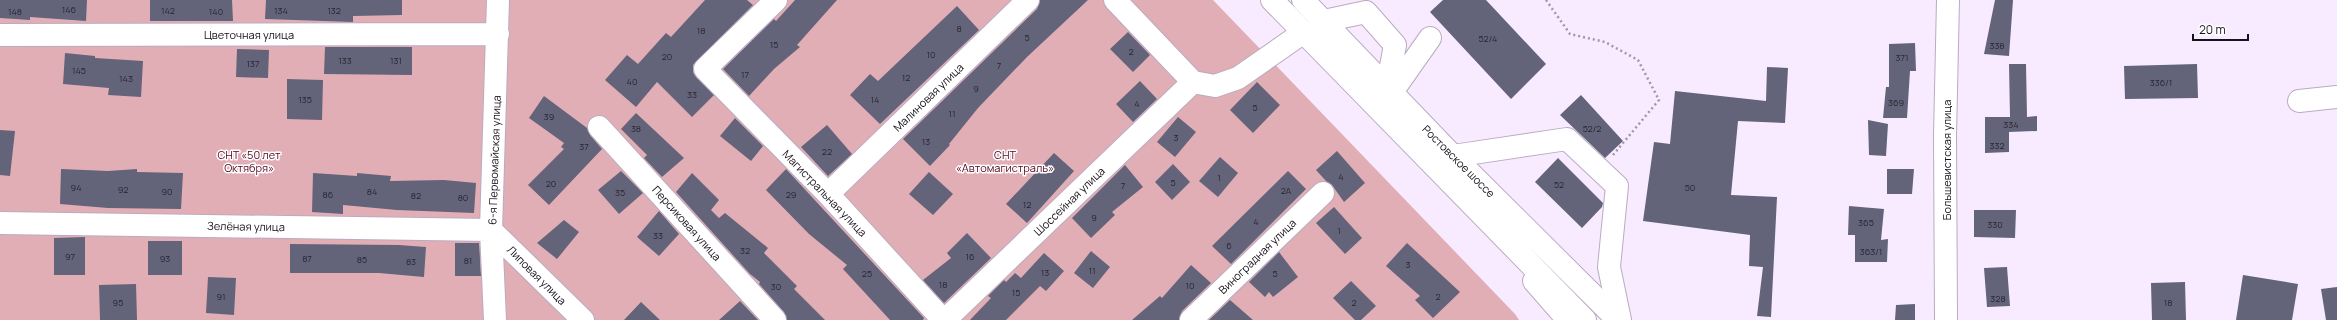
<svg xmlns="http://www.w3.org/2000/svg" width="2337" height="320" font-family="Manrope,sans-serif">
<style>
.green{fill:#e2aeb5}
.building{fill:#63637a}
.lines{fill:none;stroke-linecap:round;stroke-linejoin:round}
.minor-casing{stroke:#baabc2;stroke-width:24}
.major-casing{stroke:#baabc2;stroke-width:24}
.highway-casing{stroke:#baabc2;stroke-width:24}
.path{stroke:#a196a6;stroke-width:2.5;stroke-dasharray:2 3;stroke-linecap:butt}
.minor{stroke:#fff;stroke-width:22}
.major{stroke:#fff;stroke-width:22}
.highway{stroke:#fff;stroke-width:22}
.labels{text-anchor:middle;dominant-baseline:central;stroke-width:3;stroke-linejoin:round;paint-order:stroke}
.number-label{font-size:9px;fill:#2a2632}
.street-label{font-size:11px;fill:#17111a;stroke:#fff}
.park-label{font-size:11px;fill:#52051f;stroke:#fff}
</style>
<rect width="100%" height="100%" fill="#f8ebff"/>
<path class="green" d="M0 0H1213L1515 314 1519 320H0Z"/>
<path class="building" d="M0 0H87L86 21 30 17V20L0 18Z
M150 0H232L233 21H150Z
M266 0H402V15L353 16V22L265 19Z
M705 0H747L753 5 693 65V72L696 77 714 95 692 117 657 82 636 107 605 80 627 55 638 64 666 33 671 37Z
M795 0H837L797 45 800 47 774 69 749 96 723 69 774 19 776 21Z
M1040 0H1088L1027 57 978 108 949 144 950 145 930 166 903 139 1037 9Z
M1443 0H1486L1546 64 1511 99 1430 12Z
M1995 0H2013L2009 56 1984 54Z
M957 6 979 30 880 124 850 95 870 74 878 81Z
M1128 32 1150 55 1133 72 1110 49Z
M1915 43 1916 71H1910L1907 118H1883L1886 87H1889V44Z
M325 47H412V75L324 74Z
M237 49 269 50 268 78 236 77Z
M65 53 95 56V58L143 61 141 97 108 95 109 88 63 84Z
M2009 64H2026L2027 117 2037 116V131L2009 132V152L1985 153V117H2010Z
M2197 64 2198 98 2125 99 2124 66Z
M1767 67 1788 68 1785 123 1738 121 1731 195 1777 197 1771 317 1757 316 1763 267 1749 266 1750 235 1643 221 1654 142 1670 144 1675 91 1766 101Z
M287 79 323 80 322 120 287 119Z
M1140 81 1157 99 1133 122 1116 104Z
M1257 82 1280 105 1253 133 1230 110Z
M1581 95 1623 141 1605 158 1560 115Z
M544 96 587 128 590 135 602 149 549 205 528 185 564 149 561 147 564 143 529 118Z
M636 113 684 158 662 177 644 158 647 155 621 129Z
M1178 117 1196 132 1175 157 1157 142Z
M735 118 763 146 751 161 720 136Z
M1868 120 1888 124 1886 156 1869 155Z
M827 125 852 154 828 176 801 147Z
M0 130 15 131 10 176 0 175Z
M1337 151 1365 183 1344 202 1332 185 1326 181 1316 170Z
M1054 153 1074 171 1027 223 1006 204Z
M1220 157 1238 173 1218 197 1199 181Z
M1558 158 1603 203 1602 207 1582 228 1535 182Z
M1173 164 1190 182 1172 200 1155 182Z
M1125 165 1143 187 1112 212 1115 215 1091 238 1072 218Z
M61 169 108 171 137 169V172L183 173 181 209 108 208 60 204Z
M786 169 924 318 923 320H890L843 269 847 265 809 234 766 190Z
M1887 169H1914L1912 194H1887Z
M621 171 643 193 619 214 598 190Z
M1288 171 1306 189 1231 264 1212 246Z
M929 172 953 194 933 215 909 194Z
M313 173 357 176V173L391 176 390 181 444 180 476 183 474 213 397 210 343 205V214L312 212Z
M692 173 719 200 711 210 719 218 725 213 768 248 764 253 797 286 794 289 825 320H787L784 312 759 284 760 282 750 274 676 192Z
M1849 206 1884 209 1881 240 1888 239 1887 262H1855V235H1848Z
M1334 207 1362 238 1345 254 1316 223Z
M1974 210H2016L2015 238 1974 237Z
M659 211 679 234 659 256 637 237Z
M564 220 579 232 557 259 537 243Z
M967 233 991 258 944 303 923 280 951 258 947 253Z
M85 237V275H54V238Z
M148 241H182V275H148Z
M455 243H479L481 276H455Z
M1407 243 1460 292 1433 318 1415 300 1420 296 1386 266Z
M290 244 399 245 426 247 424 277 379 273H290Z
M1091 251 1110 267 1093 288 1074 273Z
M1279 252 1298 277 1273 297 1269 292 1265 297 1249 282Z
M1044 253 1064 271 1046 291 1040 286 1006 320H970L991 298 988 296 1004 280 1006 282 1015 273 1021 278Z
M1191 265 1211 283 1182 311 1179 320H1132L1160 296 1162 298Z
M2007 267 2010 306 1987 307 1984 268Z
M2243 275 2298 284 2292 320H2236Z
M208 277 236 278 234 315 206 313Z
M1351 281 1376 306 1361 320H1355L1333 298Z
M2185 282 2186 320H2152L2151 283Z
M136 284 137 320H100L99 285Z
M2337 287V320H2326L2321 289Z
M1230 300 1253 320H1209Z
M740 301 758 320H719Z
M641 302 660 320H624Z
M1915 304V320H1895L1896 305Z"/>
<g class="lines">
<g class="minor-casing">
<path id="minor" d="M776 0 705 69 828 194 943 320
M1115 0 1193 82
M1324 21 1366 12 1395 45 1387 87
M0 35 498 34
M1193 82 1215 86 1238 78 1304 32
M1392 92 1430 38
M2299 101 2337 97
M599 127 775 320
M1453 156 1567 139 1617 186 1609 267 1620 320
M828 194 1028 0
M0 223 491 230 583 320
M495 320 491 230 498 0
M945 320 1193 82
M1191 320 1323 193
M1946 320 1945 136 1948 0"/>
</g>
<g class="major-casing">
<path id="major" d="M1534 281 1568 320"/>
</g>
<g class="highway-casing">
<path id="highway" d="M1272 0 1585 320
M1303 0 1453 156 1618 320"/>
</g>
<path class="path" d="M1546 0 1570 34 1605 42 1638 60 1659 100 1613 155"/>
<use href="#minor" class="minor"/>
<use href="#major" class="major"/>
<use href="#highway" class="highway"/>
</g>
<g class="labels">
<g class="number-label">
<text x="69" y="9">146</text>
<text x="168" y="10">142</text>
<text x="281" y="10">134</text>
<text x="334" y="10">132</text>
<text x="15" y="11">148</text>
<text x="216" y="11">140</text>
<text x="959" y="28">8</text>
<text x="701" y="30">18</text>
<text x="1027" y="37">5</text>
<text x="1488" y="38">52/4</text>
<text x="774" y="44">15</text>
<text x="1997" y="45">338</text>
<text x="1131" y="51">2</text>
<text x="931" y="54">10</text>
<text x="667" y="56">20</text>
<text x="1902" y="57">371</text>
<text x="345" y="60">133</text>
<text x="396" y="60">131</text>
<text x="253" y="63">137</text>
<text x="999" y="65">7</text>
<text x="79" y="70">145</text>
<text x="745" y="74">17</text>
<text x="906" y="77">12</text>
<text x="126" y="78">143</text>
<text x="632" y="81">40</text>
<text x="2161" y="82">336/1</text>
<text x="976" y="88">9</text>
<text x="692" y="94">33</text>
<text x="305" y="99">135</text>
<text x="875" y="99">14</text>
<text x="1896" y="102">369</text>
<text x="1137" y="103">4</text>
<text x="1255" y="107">5</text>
<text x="952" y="113">11</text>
<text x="549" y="116">39</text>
<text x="2011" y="124">334</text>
<text x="636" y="128">38</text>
<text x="1592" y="128">52/2</text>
<text x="1176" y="137">3</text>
<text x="926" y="141">13</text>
<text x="1997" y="145">332</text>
<text x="584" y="146">37</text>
<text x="827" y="151">22</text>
<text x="1341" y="176">4</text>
<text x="1219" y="177">1</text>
<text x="1173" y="182">5</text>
<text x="551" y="183">20</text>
<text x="1559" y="184">52</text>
<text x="1123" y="185">7</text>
<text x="76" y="187">94</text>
<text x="1690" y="187">50</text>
<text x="123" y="189">92</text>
<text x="1286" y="190">2А</text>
<text x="167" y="191">90</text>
<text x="372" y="191">84</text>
<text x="620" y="192">35</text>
<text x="328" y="194">86</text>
<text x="791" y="194">29</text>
<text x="416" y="195">82</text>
<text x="463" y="197">80</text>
<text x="1027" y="204">12</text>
<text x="1094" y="217">9</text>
<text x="1256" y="221">4</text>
<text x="1866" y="222">365</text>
<text x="1995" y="224">330</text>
<text x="1339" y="230">1</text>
<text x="658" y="235">33</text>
<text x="1229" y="245">6</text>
<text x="745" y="250">32</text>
<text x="1871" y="251">363/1</text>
<text x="70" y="256">97</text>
<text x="970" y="256">16</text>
<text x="165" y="258">93</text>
<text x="307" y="258">87</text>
<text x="362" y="259">85</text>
<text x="468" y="260">81</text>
<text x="411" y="261">83</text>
<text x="1408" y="264">3</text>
<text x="1092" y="270">11</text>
<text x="1045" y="272">13</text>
<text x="867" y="273">25</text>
<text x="1275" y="273">5</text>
<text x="943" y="284">18</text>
<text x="1190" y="285">10</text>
<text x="776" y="286">30</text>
<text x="1016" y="292">15</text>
<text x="221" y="296">91</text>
<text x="1438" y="296">2</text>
<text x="1998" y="298">328</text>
<text x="118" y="302">95</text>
<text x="1354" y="302">2</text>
<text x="2168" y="302">18</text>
</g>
<g class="street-label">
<text x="249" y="34">Цветочная улица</text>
<text transform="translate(928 97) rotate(-44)">Малиновая улица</text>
<text transform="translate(494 160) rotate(-88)">6-я Первомайская улица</text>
<text transform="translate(1946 160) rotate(-90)">Большевистская улица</text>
<text transform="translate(1459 161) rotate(45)">Ростовское шоссе</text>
<text transform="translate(825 193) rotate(46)">Магистральная улица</text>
<text transform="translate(1069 201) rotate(-44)">Шоссейная улица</text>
<text transform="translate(687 223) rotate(48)">Персиковая улица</text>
<text transform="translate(246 226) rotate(1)">Зелёная улица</text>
<text transform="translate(1257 256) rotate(-44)">Виноградная улица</text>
<text transform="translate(537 275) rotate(45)">Липовая улица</text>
</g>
<g class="park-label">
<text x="249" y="154">СНТ «50 лет<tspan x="249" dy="13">Октября»</tspan></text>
<text x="1005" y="154">СНТ<tspan x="1005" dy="13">«Автомагистраль»</tspan></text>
</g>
</g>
<path d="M2193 34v6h55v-6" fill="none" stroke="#17111a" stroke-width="2"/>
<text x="2199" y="34" font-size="12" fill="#17111a" stroke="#ffffff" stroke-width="3" paint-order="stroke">20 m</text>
</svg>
